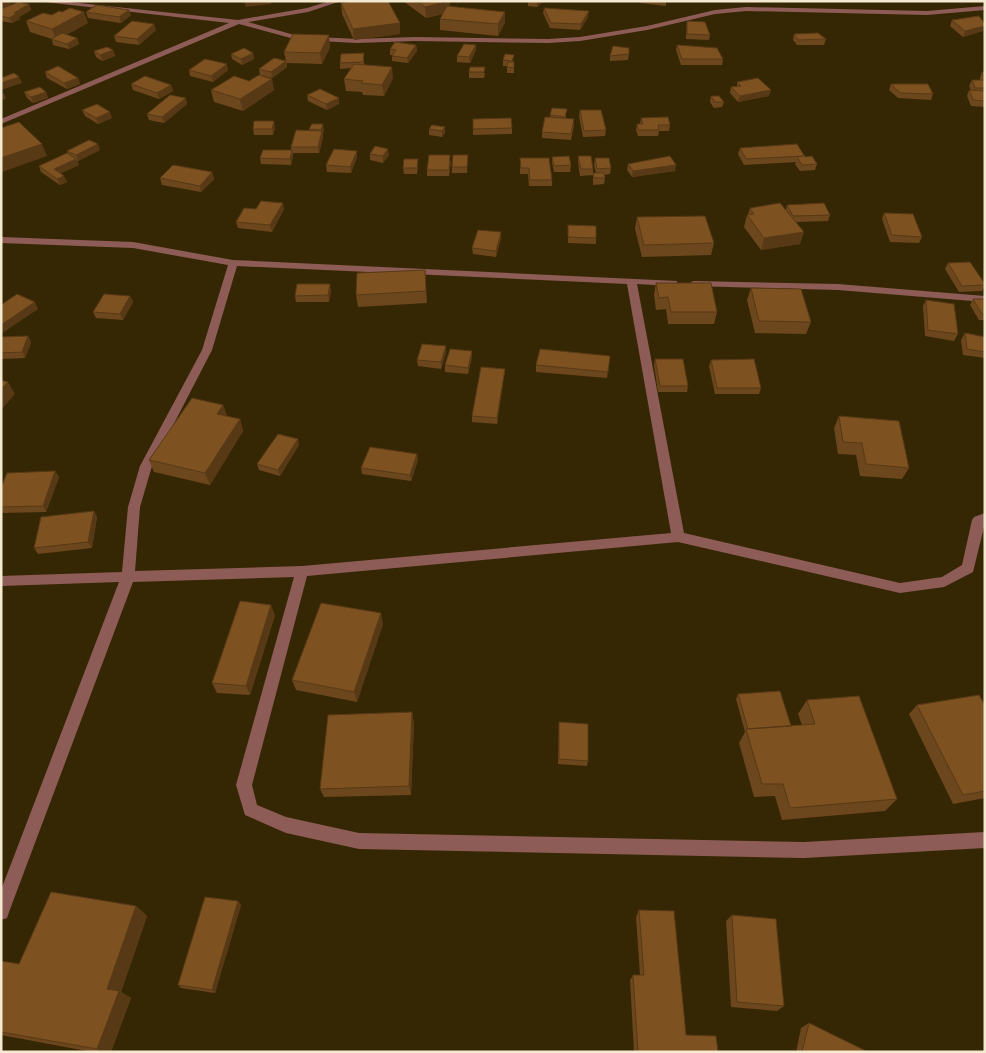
<svg xmlns="http://www.w3.org/2000/svg" width="986" height="1053" font-family="'DM Sans',sans-serif">
<style>
.lines{fill:none;stroke-linecap:round;stroke-linejoin:round}
.minor{fill:#8e5c57;fill-rule:evenodd}
.wall{fill:#6c461c}
.shaded-wall{fill:#583916}
.building{fill:#7d5120;stroke:#583916}
</style>
<rect width="100%" height="100%" fill="#362704"/>
<g class="lines">
<path class="minor" d="M36 1H60L238 20 307 8 330 1H341L308 12 248 22 298 36 357 39 415 37 548 39 580 37 647 26 715 10 746 7 927 11 985 6V10L927 15 746 11 715 14 647 30 580 41 548 43 415 41 357 43 298 40 239 24 1 124V119L229 23Z
M1 237 133 242 233 260 677 281V285L674 286 637 284 684 533 900 583 942 577 962 565 972 520 974 517 985 513V523L973 572 944 587 900 593 678 542 307 576 252 785 257 805 286 817 359 833 804 842 985 832V848L804 858 359 849 286 833 245 815 236 785 294 577 133 582 9 912 7 918 1 920V890L119 582 1 586V576L122 572 128 507 140 466 202 350 228 265 133 248 1 243ZM237 266 627 284 671 533 302 566 135 571 140 507 152 466 212 350Z
M694 281 838 284 985 296V302L838 290 691 286V282Z"/>
</g>
<path class="wall" d="M1 1 11 4 6 7 29 4 31 10 19 17 20 19 12 23 1 21Z
M403 1H450V6L505 22 498 36 440 30V19L443 14 426 18Z
M519 1H543L537 7 528 6V2Z
M640 1H666V6L641 3Z
M341 3 400 34 354 40 342 14Z
M544 8 588 17 580 30 550 28 543 13Z
M86 12 131 15 121 23 88 18Z
M952 20 983 31 963 37 950 26Z
M26 21 88 23 66 35 77 38 79 44 69 49 53 45 52 39 30 32Z
M687 21 710 35 709 40 686 39Z
M154 24 156 30 139 45 116 42 114 36Z
M794 34 826 39 824 45H797L793 40Z
M416 45 417 51 408 63 392 61V55H390V49Z
M476 45V50L470 63 457 62V56Z
M677 45 723 59 722 65H681L676 50Z
M330 47 322 64 287 63V67L272 78 260 75 259 69 286 61 284 52Z
M113 50 115 56 102 61 96 57 94 51Z
M253 53 254 59 242 65 232 59 231 54Z
M629 54 628 60 610 61V56Z
M364 59V64L393 78 384 96 363 95 362 92 346 91 344 79 351 68 340 69V63Z
M503 60 514 61V73H507V66H503Z
M470 67 485 73 484 78H469V72Z
M189 70H228L213 82 190 76Z
M45 72 78 78 80 84 67 89 47 78Z
M982 72H985V107L971 106 967 96 969 90H971L969 86 972 80H980V78Z
M737 82 769 96 738 102 730 93 731 87 737 86Z
M131 84 171 85 173 91 159 99 133 90Z
M891 84 933 94 931 100 898 98 889 90Z
M211 90H274L243 111 214 102Z
M24 92H46L48 98 33 103 27 98Z
M307 95 339 98V104L327 110 308 101Z
M711 96 724 102 722 107 714 108 710 102Z
M187 104 164 123 149 120 147 114Z
M82 110 112 118 98 124 85 116Z
M580 110 606 130 605 136 583 137 579 116Z
M550 115H566V119L574 125 571 140 542 138V132L550 118Z
M641 118 670 125 669 131H659L658 136H638L636 130 637 124H640Z
M473 119 512 128V134L473 135Z
M432 125 445 133 442 137 429 135V129Z
M275 127 273 135H254L253 129Z
M309 129 324 130 323 133V137L319 153H293V156L291 165 261 164 260 158 291 150V147L309 131Z
M740 148 805 157 817 164 815 170 800 171 795 164 796 162 744 165 738 154Z
M100 150 78 161H77L79 165 61 173 67 182 60 185 41 172 39 166 68 154 67 151Z
M370 154 389 155 383 163 370 160Z
M468 155 467 173H452V167Z
M578 156 593 169V175L580 176 578 162Z
M357 157 351 173 327 172 326 165Z
M552 157 571 165 570 172H554L552 163Z
M520 158 552 180V186H529L528 174H520Z
M595 158 611 168 610 174 604 175 605 178 604 184 593 185V173H596L594 165Z
M451 161 449 176H427V170Z
M628 164 675 171 632 177 627 170Z
M418 165 417 174H404L403 168Z
M212 172 214 179 201 192 162 185 160 178Z
M787 205 830 215 828 221 796 222 800 244 761 250 744 227 747 215H748L750 208 786 210Z
M256 209H284L272 232 238 228 236 222Z
M884 213 922 237 919 243 890 242 882 219Z
M637 217 714 243 711 255 642 257 635 229Z
M568 225 596 238V244L568 243Z
M501 232V238L496 257 473 254 472 248Z
M948 263 985 284 982 291 959 292 945 269Z
M425 270 427 303 358 307 356 295Z
M656 283 717 312 714 324H668L666 309 656 310 654 295Z
M751 288 811 322 806 334 755 333 747 300Z
M331 290 329 302H296L295 296Z
M130 296 133 302 123 320 96 318 93 312Z
M973 299H985V320H979L970 305Z
M926 300 958 334 954 341 925 336 923 306Z
M965 333 985 337V358L963 355 961 340Z
M28 336 31 343 25 358 1 359V337Z
M472 351V357L468 374 445 372V365Z
M446 352 441 369 418 366 417 360Z
M610 356 607 378 536 372V365Z
M655 359 688 386 687 392H658L654 365Z
M711 360 761 388 759 394H715L709 366Z
M505 369 504 375 497 424 472 422V416Z
M223 405 227 416 240 419 243 431 210 485 154 472 149 460Z
M839 416 909 468 902 479 860 476 856 455 838 454 834 428Z
M299 445 280 476 259 470 257 464Z
M417 454 418 460 411 481 362 474 361 468Z
M55 471 59 477 46 512 1 513V488Z
M94 511 97 517 92 548 38 554 34 548Z
M275 615 250 695 217 693 212 683Z
M383 624 357 702 296 690 292 680Z
M738 694 791 726 802 725 798 714 807 700 897 799 885 811 782 820 775 796 754 797 739 743 745 732 736 699Z
M917 705H985V798L953 804 909 714Z
M414 722 411 795 324 797 320 789Z
M559 722 588 761 587 766 558 764Z
M238 901 241 905 215 993 181 988 178 985Z
M136 906 147 916 121 992 131 998 111 1052H92L1 1035V961L19 964Z
M639 910 686 1035 718 1052H634L630 980 633 975H640L636 917Z
M732 915 784 1006 777 1011 731 1007 726 921Z
M809 1023 868 1052H796L801 1028Z"/>
<path class="shaded-wall" d="M4 1H10L11 4 1 10V3Z
M249 1H271V4L246 7 244 2Z
M450 1V12L426 18 425 7Z
M538 1H543L537 7V2Z
M29 4 31 10 19 17 20 19 12 23 9 18 14 13Z
M129 10 131 15 121 23 119 17Z
M589 11 588 17 580 30 581 24Z
M84 12 88 23 56 40 52 29Z
M505 12V22L498 36V24Z
M400 23V34L354 40 353 29Z
M154 24 156 30 139 45 137 39Z
M985 26 983 31 963 37 965 31Z
M329 35 330 47 322 64 320 53Z
M77 38 79 44 69 49 67 44Z
M416 45 417 51 408 63 407 58Z
M476 45V50L470 63 469 57Z
M113 50 115 56 102 61 100 55Z
M253 53 254 59 242 65 241 59Z
M286 61 287 67 272 78 271 72Z
M227 64 228 70 213 82 211 76Z
M392 67 393 78 384 96 382 85Z
M19 77 22 83 1 90V83Z
M78 78 80 84 67 89 64 83Z
M272 79 274 90 243 111 240 99Z
M171 85 173 91 159 99 157 93Z
M771 90 769 96 738 102 740 96Z
M46 92 48 98 33 103 31 97Z
M4 93 6 99 1 100V94Z
M186 98 187 104 164 123 162 117Z
M339 98V104L327 110 326 104Z
M110 112 112 118 98 124 96 118Z
M274 121 275 127 273 135 272 129Z
M323 124 324 130 323 133V137L319 153 318 147 321 135V130Z
M445 127V133L442 137V131Z
M42 144 47 156 2 172 1 158Z
M98 144 100 150 78 161 76 155Z
M388 149 389 155 383 163V156Z
M292 150 293 156 291 165 290 159Z
M357 151V157L351 173 350 167Z
M76 159 79 165 57 175 54 169Z
M676 165 675 171 632 177 633 171Z
M212 172 214 179 201 192 200 186Z
M64 176 67 182 60 185 57 179Z
M283 203 284 209 272 232 270 225Z
M501 232V238L496 257V251Z
M804 232 800 244 761 250 764 238Z
M330 284 331 290 329 302 328 295Z
M130 296 133 302 123 320 120 314Z
M35 302 38 309 1 334V325Z
M28 336 31 343 25 358 22 352Z
M446 346V352L441 369V362Z
M472 351V357L468 374V368Z
M505 369 504 375 497 424V418Z
M8 382 15 394 1 410V389Z
M223 405 227 417 217 414Z
M240 419 243 431 210 485 205 473Z
M298 439 299 445 280 476 278 470Z
M417 454 418 460 411 481 410 475Z
M55 471 59 477 46 512 43 506Z
M94 511 97 517 92 548 88 542Z
M271 605 275 615 250 695 246 686Z
M381 613 383 624 357 702 354 692Z
M412 712 414 722 411 795 409 786Z
M238 901 241 905 215 993 212 990Z
M136 906 147 916 121 992 131 998 111 1052H102L97 1049 107 989Z"/>
<path class="building" d="M353 1H388L400 23 353 29 341 3Z
M417 1H449L425 7Z
M18 2 29 4 14 13H18L9 18 1 16V9Z
M96 5 129 10 119 17 86 12Z
M447 6 505 12 498 24 440 19Z
M70 8 84 12 52 29 26 21 43 13 52 15 59 11 62 12Z
M544 8 589 11 581 24 551 23Z
M979 16 985 24V26L965 31 952 20Z
M132 21 154 24 137 39 114 36Z
M687 21 705 22 710 35 687 34Z
M62 33 77 38 67 44 51 39Z
M818 33 826 39 798 40 794 34Z
M293 34 329 35 320 53 284 52Z
M395 42 416 45 407 58 392 56 396 50 390 49Z
M464 44 476 45 469 57 457 56Z
M677 45 717 48 723 59H682Z
M613 46 629 48V54L610 56Z
M107 47 113 50 100 55 94 51Z
M244 48 253 53 241 59 231 54Z
M364 53 363 62 340 63 341 54Z
M505 54 514 55 512 61 503 60Z
M274 58 286 61 271 72 259 69Z
M205 59 227 64 211 76 189 70Z
M508 62H514V68L507 67Z
M354 64 392 67 382 85 361 83 363 81 344 79Z
M58 66 78 78 64 83 45 72Z
M470 67H485L484 72H469Z
M982 72H985V77H984Z
M14 73 19 77 1 83V78Z
M259 75 272 79 240 99 211 90 234 76 249 81Z
M145 76 171 85 157 93 131 84Z
M758 78 771 90 740 96 731 87 741 86 737 82Z
M972 80H985V88H975Z
M891 84H928L933 94 900 93Z
M40 87 46 92 31 97 24 92Z
M320 89 339 98 326 104 307 95Z
M969 90 985 91V101L973 100Z
M170 95 186 98 162 117 147 114Z
M711 96H719L724 102H715Z
M97 104 110 112 96 118 82 110Z
M552 108 567 109 565 117 550 115Z
M580 110H601L606 130 584 131Z
M545 117 574 119 571 134 542 132Z
M668 117 670 125H658L659 130H638L637 124H643L641 118Z
M511 118 512 128 473 129V119Z
M254 121H274L272 129H253Z
M19 122 42 144 1 158V128Z
M312 124H323L321 130 309 129Z
M432 125 445 127 442 131 429 129Z
M296 130 322 131 318 147H291Z
M89 140 98 144 76 155 67 151Z
M797 144 805 157 812 156 817 164 802 165 797 157 803 156 746 159 740 148Z
M375 146 388 149 383 156 370 154Z
M334 149 357 151 350 167 326 165Z
M263 150H292L290 159 260 158Z
M67 153 76 159 54 169 64 176 57 179 39 166Z
M429 155H450L449 170H427Z
M453 155H468L467 167H452Z
M569 156 571 165 554 166 552 157Z
M578 156H591L593 169H581Z
M670 156 676 165 633 171 628 164Z
M520 158H549L552 180H530L529 168H521Z
M595 158H609L611 168 597 169Z
M404 159H418L417 168H403Z
M173 165 212 172 200 186 160 178Z
M593 173H604L605 178H594Z
M261 201 283 203 270 225 236 222 244 208 256 209Z
M780 203 804 232 764 238 747 215 754 214 750 208Z
M824 203 830 215 793 216 787 205Z
M884 213 913 214 922 237 892 235Z
M705 216 714 243 644 245 637 217Z
M568 225 596 226V238L568 237Z
M478 230 501 232 496 251 472 248Z
M970 262 985 284V285L962 286 948 263Z
M425 270 426 291 356 295 357 273Z
M656 283H711L717 312H671L668 297 659 298Z
M297 284H330L328 295 295 296Z
M751 288 801 289 811 322 759 321Z
M17 294 35 302 1 325V305Z
M104 294 130 296 120 314 93 312Z
M973 299H985V314H982Z
M926 300 954 304 958 334 928 330Z
M965 333 985 337V352L967 349Z
M28 336 22 352 1 353V337Z
M422 344 446 346 441 362 417 360Z
M450 349 472 351 468 368 445 365Z
M540 349 610 356 608 372 536 365Z
M655 359H683L688 386H660Z
M754 359 761 388H717L711 360Z
M481 367 505 369 497 418 472 416Z
M1 380 8 382 1 389Z
M192 398 223 405 217 414 240 419 205 473 149 460Z
M839 416 899 421 909 468 866 464 862 443 843 442Z
M278 434 298 439 278 470 257 464Z
M370 447 417 454 410 475 361 468Z
M55 471 43 506 1 507V488L7 473Z
M94 511 88 542 34 548 41 517Z
M240 601 271 605 246 686 212 683Z
M321 603 381 613 354 692 292 680Z
M780 691 791 726 748 729 738 694Z
M979 695 985 705V791L963 795 917 705Z
M859 696 897 799 790 808 783 784H762L746 729 815 724 807 700Z
M412 712 409 786 320 789 328 715Z
M559 722 588 724V761L559 759Z
M51 892 136 906 107 989 119 991 97 1049 1 1032V961L19 964Z
M205 897 238 901 212 990 178 985Z
M639 910 674 911 686 1035 716 1036 718 1052H638L633 975H644Z
M732 915 776 919 784 1006 737 1002Z
M809 1023 868 1052H802Z"/>
<rect width="986" height="1053" fill="none" stroke="#f4e9d1" stroke-width="5"/>
</svg>
